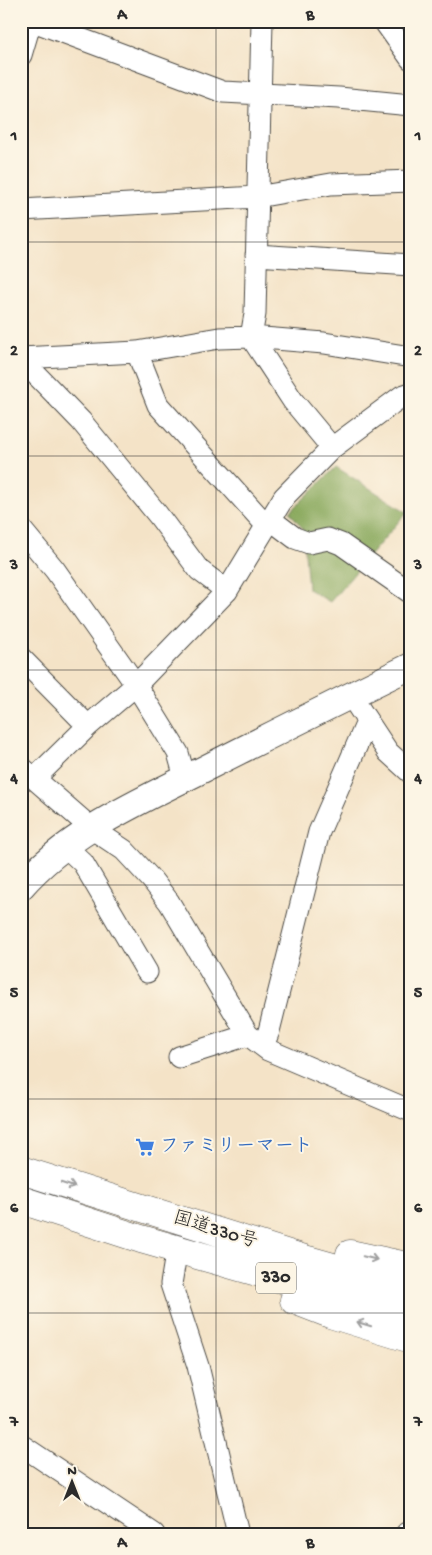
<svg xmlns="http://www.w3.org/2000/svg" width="432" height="1555" font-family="'Gochi Hand','Klee One',sans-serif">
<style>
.forest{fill:#88a85c;stroke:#5a6a44}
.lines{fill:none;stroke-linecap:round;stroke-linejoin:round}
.minor-casing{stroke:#494742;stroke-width:23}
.tertiary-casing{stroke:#494742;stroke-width:28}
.trunk-casing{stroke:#494742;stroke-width:29}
.minor{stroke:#fff;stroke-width:21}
.tertiary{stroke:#fff;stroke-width:26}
.trunk{stroke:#fff;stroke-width:28}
.oneway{stroke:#a0a0a0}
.grid{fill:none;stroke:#2b2b2b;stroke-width:1;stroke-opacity:0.55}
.labels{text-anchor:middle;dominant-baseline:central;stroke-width:4;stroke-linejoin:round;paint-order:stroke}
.shield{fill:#fcf5e5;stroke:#6a6863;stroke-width:1}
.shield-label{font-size:18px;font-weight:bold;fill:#2b2b2b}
.shop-label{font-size:19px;font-weight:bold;fill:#366cbe;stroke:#fcf5e5;text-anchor:start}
.street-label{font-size:19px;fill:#2b2b2b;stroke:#fcf5e5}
.neatline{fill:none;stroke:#2b2b2b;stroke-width:2}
.grid-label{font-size:16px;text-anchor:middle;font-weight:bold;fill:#2b2b2b}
</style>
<rect width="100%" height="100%" fill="#fcf5e5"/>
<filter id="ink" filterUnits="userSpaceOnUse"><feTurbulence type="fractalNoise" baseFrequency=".02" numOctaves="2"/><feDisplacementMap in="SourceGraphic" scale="10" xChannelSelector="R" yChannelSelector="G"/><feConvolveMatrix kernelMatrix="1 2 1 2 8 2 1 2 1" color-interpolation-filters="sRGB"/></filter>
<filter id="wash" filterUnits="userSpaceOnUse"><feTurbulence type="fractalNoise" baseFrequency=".0096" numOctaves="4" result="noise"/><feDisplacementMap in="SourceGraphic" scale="20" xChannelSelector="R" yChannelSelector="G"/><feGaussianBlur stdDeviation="1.12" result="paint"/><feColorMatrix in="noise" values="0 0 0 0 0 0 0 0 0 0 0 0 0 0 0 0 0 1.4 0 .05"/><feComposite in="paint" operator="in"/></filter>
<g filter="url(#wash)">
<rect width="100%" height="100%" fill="#f4e3c7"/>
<path class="forest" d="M336 467 407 512 330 602 308 589 303 529 290 512Z"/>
</g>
<g filter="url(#ink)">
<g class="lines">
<g class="minor-casing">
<path id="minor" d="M33 21 223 92 339 98 411 105
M262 21 255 314 251 337 293 401 332 448
M384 21 411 59
M21 55 31 21
M21 210 257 197 331 184 411 181
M256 255 411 265
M137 352 158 405 267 526
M21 358 137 352 219 338 251 337 324 343 411 357
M21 359 81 421 158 515 199 570 227 591
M270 519 295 538 309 543 328 539 341 544 411 593
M21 529 55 570 136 685 178 753 185 778
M21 658 88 726
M351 696 388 752 411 773
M21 767 91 828 124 850 152 880 169 902 248 1035 268 1050 411 1111
M35 778 88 726 136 685 227 591 284 497 332 448 402 396 411 393
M65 846 83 863 147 972
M263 1046 269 1031 319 832 367 722
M179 1057 248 1035
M176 1254 171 1284 198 1366 238 1534
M21 1445 154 1534
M406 1534 411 1531"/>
</g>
<g class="tertiary-casing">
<path id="tertiary" d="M21 887C70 831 139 802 204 769 273 734 341 700 411 666"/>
</g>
<g class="trunk-casing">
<path id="trunk" d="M21 1170 308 1260 411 1289
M21 1200 141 1239 411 1316
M350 1254 411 1267
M294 1300 330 1314 411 1339"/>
</g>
<use href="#minor" class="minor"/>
<use href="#tertiary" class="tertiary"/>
<use href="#trunk" class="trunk"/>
</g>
<defs><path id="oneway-shaft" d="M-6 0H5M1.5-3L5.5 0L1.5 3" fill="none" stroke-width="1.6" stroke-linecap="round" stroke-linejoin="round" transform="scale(1.25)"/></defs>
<g class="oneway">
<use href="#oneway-shaft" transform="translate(68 1185) rotate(18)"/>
<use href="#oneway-shaft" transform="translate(370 1258) rotate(13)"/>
<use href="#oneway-shaft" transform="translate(364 1324) rotate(-163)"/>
</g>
</g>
<path class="grid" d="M216 21V1534M21 242H411M21 456H411M21 670H411M21 885H411M21 1099H411M21 1313H411"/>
<defs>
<g id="supermarket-bare" transform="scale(1.5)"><path d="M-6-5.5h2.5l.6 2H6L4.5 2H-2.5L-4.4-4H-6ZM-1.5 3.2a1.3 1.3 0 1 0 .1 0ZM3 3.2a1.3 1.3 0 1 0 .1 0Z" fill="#3f7fe0" stroke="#fcf5e5" stroke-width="2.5" paint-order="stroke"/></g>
</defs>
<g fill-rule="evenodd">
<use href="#supermarket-bare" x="145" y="1147"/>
</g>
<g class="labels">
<rect class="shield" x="256" y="1262.5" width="40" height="31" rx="4"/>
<g class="shield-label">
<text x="276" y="1278">330</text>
</g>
<g class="shop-label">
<text x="160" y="1147">ファミリーマート</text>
</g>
<g class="street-label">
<text transform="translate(215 1231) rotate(17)">国道330号</text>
</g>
</g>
<rect width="432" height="1555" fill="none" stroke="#fcf5e5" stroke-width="55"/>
<g transform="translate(72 1482)" stroke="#fcf5e5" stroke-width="4" paint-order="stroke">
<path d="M0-4L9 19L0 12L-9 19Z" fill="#2b2b2b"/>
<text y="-8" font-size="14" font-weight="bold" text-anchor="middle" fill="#2b2b2b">N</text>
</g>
<rect x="28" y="28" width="376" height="1500" class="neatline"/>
<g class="grid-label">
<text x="122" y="19">A</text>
<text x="310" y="19">B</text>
<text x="14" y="140">1</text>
<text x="418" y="140">1</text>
<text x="14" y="355">2</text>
<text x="418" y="355">2</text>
<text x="14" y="569">3</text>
<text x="418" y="569">3</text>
<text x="14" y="783">4</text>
<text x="418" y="783">4</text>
<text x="14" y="997">5</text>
<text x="418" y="997">5</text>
<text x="14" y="1212">6</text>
<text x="418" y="1212">6</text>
<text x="14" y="1426">7</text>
<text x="418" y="1426">7</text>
<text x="122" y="1547">A</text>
<text x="310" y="1547">B</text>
</g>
</svg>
